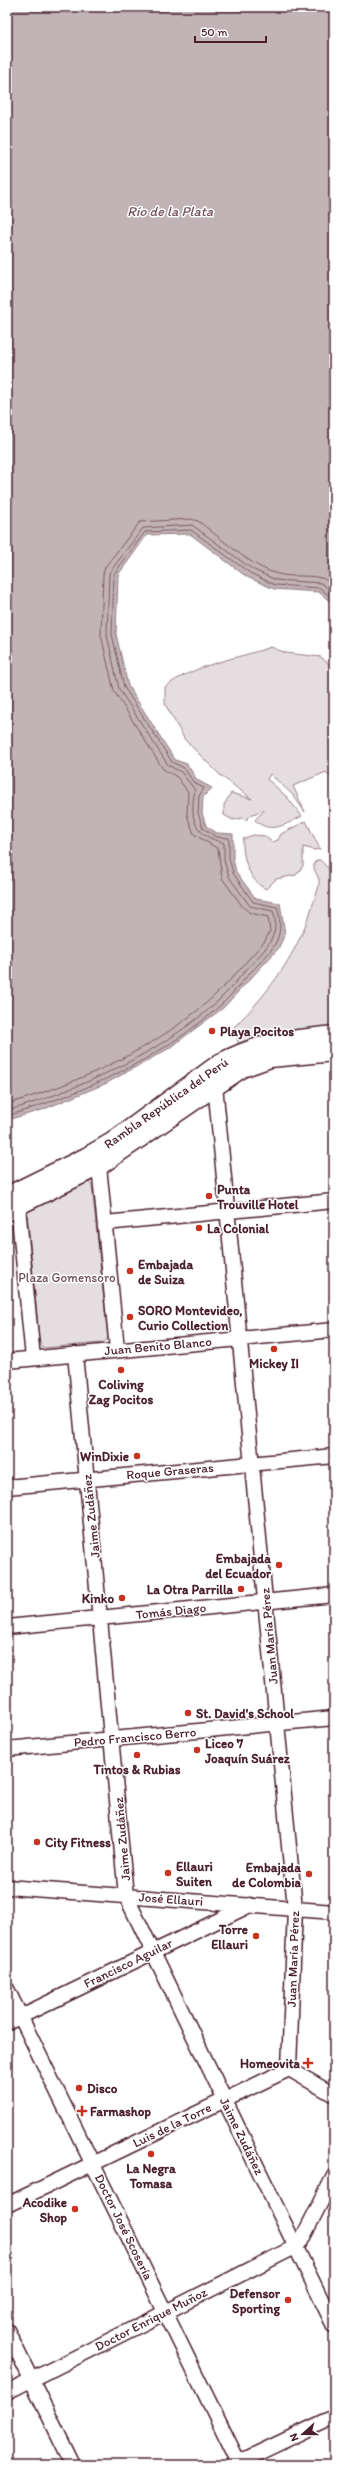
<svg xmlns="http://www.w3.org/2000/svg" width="341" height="2472" font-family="Itim,sans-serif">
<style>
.green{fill:#e5dee0;stroke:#987e86}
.water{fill:#c1b3b6;stroke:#91787e}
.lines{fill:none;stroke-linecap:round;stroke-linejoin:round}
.shore{stroke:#7a5a63;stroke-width:1}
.minor-casing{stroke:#4a1f2b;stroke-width:17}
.major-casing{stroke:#4a1f2b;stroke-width:21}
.minor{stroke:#fff;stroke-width:14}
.major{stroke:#fff;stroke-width:18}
.poi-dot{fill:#c8321e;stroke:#fff;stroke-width:1.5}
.labels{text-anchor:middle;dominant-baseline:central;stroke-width:3;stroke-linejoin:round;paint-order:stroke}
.poi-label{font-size:13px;font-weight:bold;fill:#4a1f2b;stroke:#fff;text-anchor:start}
.street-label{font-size:13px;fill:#4a1f2b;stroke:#fff}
.park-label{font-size:13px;fill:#714f58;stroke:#fff}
.water-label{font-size:14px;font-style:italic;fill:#74535c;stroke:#fff}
</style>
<rect width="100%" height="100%" fill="#fff"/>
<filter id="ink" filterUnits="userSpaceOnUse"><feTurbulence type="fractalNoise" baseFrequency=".025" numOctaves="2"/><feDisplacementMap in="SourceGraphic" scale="8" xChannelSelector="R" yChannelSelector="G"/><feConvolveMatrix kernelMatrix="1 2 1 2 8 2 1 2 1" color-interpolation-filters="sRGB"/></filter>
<g filter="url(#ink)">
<path class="green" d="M271 647 286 653 321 657 334 669V773L328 775 326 772 293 786 305 812 292 794 270 774 267 779 286 796 302 816C287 824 270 835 255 820L265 809 251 815 246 820 242 818 233 820 224 815V805L231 793 252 799 221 776 185 740 165 704V687C195 664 236 659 271 647Z
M306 821 320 849 315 850 303 847V866L296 875 276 879 266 889C249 881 242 857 243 839L253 835 265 836 272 842 278 840 281 834Z
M317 860H320L328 868 334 864V1026C300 1029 270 1034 239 1046L234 1027C270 992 298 953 313 904 315 898 320 886 319 880 317 873 313 871 314 863Z
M88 1180 92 1186 108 1339 102 1343 43 1348 40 1345 27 1212Z"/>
<path class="water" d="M7 7H334V605L319 592 274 589 247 577 190 534 147 535 118 575 116 634 128 686 175 760 187 764 197 780 212 788 203 797 202 813 206 826 217 833 233 834V858L236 872 256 899 280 903 285 934 278 949 223 1008 168 1049 107 1083 42 1110 7 1120Z"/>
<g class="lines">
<path class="shore" d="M7 1104C79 1083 157 1048 213 997 232 980 248 959 265 941L270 931 268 917 250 913 243 907 222 878 218 849 194 834 187 815 188 792 177 777 163 769 114 691 101 635 103 574 105 567 140 522 191 519 198 521C220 537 252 568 278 574 298 579 318 571 334 585
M7 1111C78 1090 163 1052 218 1001 228 992 237 980 246 970 262 952 282 937 273 911L250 906 229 877 224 860V843C194 835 189 819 195 790L181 772 168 765 119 689 107 635 109 573 143 528 192 525 252 569 276 580 321 583 334 593
M7 1116C83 1093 161 1059 221 1005 231 996 240 984 249 974 270 952 287 940 277 907L253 902 233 873 229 858V838L216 837 203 828 198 813 199 796 204 788 194 783 184 768 172 762 124 687 112 634 114 574 145 532 191 530 250 573 275 585 320 588 334 600"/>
<g class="minor-casing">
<path id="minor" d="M215 1085 295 1908 289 2069
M99 1166 117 1349
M18 1207 33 1358
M105 1223 334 1201
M75 1354 126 1896 334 2326
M7 1361 334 1330
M7 1487 334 1456
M7 1627 334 1595
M7 1749 334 1718
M7 1887 334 1912
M7 1989 240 2465
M7 2023 250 1905
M289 2069 334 2095
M7 2205 289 2069
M7 2330 73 2465
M7 2392 295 2247 301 2241 334 2176
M233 2465 334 2417"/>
</g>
<g class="major-casing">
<path id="major" d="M7 1196 86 1157 112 1142 220 1063C263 1041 287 1040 334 1035
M7 1211 99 1166 242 1068 270 1058 334 1052"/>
</g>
<use href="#minor" class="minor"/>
<use href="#major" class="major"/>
</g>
</g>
<g class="poi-dot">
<circle cx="212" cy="1031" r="4"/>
<circle cx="209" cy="1196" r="4"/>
<circle cx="199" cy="1228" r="4"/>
<circle cx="130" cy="1271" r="4"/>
<circle cx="130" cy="1317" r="4"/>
<circle cx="274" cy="1349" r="4"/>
<circle cx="121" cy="1370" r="4"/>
<circle cx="137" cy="1456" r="4"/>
<circle cx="279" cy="1565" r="4"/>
<circle cx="241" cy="1589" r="4"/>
<circle cx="122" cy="1598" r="4"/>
<circle cx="188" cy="1713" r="4"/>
<circle cx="197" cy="1750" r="4"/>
<circle cx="137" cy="1755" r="4"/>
<circle cx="37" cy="1842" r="4"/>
<circle cx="168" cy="1873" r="4"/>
<circle cx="309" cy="1874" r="4"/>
<circle cx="256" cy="1936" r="4"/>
<path d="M306 2057h4v4h4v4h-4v4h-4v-4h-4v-4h4z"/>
<circle cx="79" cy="2088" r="4"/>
<path d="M80 2105h4v4h4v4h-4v4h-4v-4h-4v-4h4z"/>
<circle cx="151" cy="2154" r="4"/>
<circle cx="75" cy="2209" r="4"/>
<circle cx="288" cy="2300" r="4"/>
</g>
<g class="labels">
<g class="poi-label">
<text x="220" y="1031">Playa Pocitos</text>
<text x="217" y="1189">Punta<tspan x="217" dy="15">Trouville Hotel</tspan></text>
<text x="207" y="1228">La Colonial</text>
<text x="138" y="1264">Embajada<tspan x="138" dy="15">de Suiza</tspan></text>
<text x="138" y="1310">SORO Montevideo,<tspan x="138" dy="15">Curio Collection</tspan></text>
<text x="274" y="1363" text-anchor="middle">Mickey II</text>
<text x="121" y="1384" text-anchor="middle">Coliving<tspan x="121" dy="15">Zag Pocitos</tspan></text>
<text x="129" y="1456" text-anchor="end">WinDixie</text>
<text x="271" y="1558" text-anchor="end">Embajada<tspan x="271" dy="15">del Ecuador</tspan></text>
<text x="233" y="1589" text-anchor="end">La Otra Parrilla</text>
<text x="114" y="1598" text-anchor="end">Kinko</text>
<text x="196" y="1713">St. David's School</text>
<text x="205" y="1743">Liceo 7<tspan x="205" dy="15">Joaquín Suárez</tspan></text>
<text x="137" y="1769" text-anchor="middle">Tintos &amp; Rubias</text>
<text x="45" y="1842">City Fitness</text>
<text x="176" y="1866">Ellauri<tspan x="176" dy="15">Suiten</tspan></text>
<text x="301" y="1867" text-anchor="end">Embajada<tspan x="301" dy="15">de Colombia</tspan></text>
<text x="248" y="1929" text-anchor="end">Torre<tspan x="248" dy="15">Ellauri</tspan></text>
<text x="300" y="2063" text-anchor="end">Homeovita</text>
<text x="87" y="2088">Disco</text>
<text x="90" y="2111">Farmashop</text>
<text x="151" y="2168" text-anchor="middle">La Negra<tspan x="151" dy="15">Tomasa</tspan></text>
<text x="67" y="2202" text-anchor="end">Acodike<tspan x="67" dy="15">Shop</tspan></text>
<text x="280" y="2293" text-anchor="end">Defensor<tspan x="280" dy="15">Sporting</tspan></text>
</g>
<g class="street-label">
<text transform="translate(166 1103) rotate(-35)">Rambla República del Perú</text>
<text transform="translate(158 1346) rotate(-5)">Juan Benito Blanco</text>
<text transform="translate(170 1471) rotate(-5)">Roque Graseras</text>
<text transform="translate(91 1516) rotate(-96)">Jaime Zudáñez</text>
<text transform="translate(171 1611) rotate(-6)">Tomás Diago</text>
<text transform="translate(269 1636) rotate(-95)">Juan María Pérez</text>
<text transform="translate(135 1737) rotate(-5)">Pedro Francisco Berro</text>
<text transform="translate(122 1839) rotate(-95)">Jaime Zudáñez</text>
<text transform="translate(171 1899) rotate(4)">José Ellauri</text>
<text transform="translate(293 1959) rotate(-88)">Juan María Pérez</text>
<text transform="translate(128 1963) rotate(-26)">Francisco Aguilar</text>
<text transform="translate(172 2125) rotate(-26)">Luis de la Torre</text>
<text transform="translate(242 2136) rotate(64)">Jaime Zudáñez</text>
<text transform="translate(124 2227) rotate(64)">Doctor José Scosería</text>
<text transform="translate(151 2319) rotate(-27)">Doctor Enrique Muñoz</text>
</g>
<g class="park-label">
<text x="67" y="1277">Plaza Gomensoro</text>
</g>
<g class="water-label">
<text x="170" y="211">Río de la Plata</text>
</g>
</g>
<rect width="341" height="2472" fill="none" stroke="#fff" stroke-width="24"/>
<rect x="12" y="12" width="317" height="2448" fill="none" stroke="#4a1f2b" stroke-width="1.5" filter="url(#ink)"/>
<g transform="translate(303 2434) rotate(249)" stroke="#ffffff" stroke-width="3" paint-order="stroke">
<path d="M0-3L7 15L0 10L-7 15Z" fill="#4a1f2b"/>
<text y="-6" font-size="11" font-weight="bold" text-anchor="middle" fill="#4a1f2b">N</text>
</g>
<path d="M195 36v6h71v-6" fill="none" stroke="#4a1f2b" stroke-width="2"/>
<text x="201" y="36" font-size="12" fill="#4a1f2b" stroke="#ffffff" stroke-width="3" paint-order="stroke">50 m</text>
</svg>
